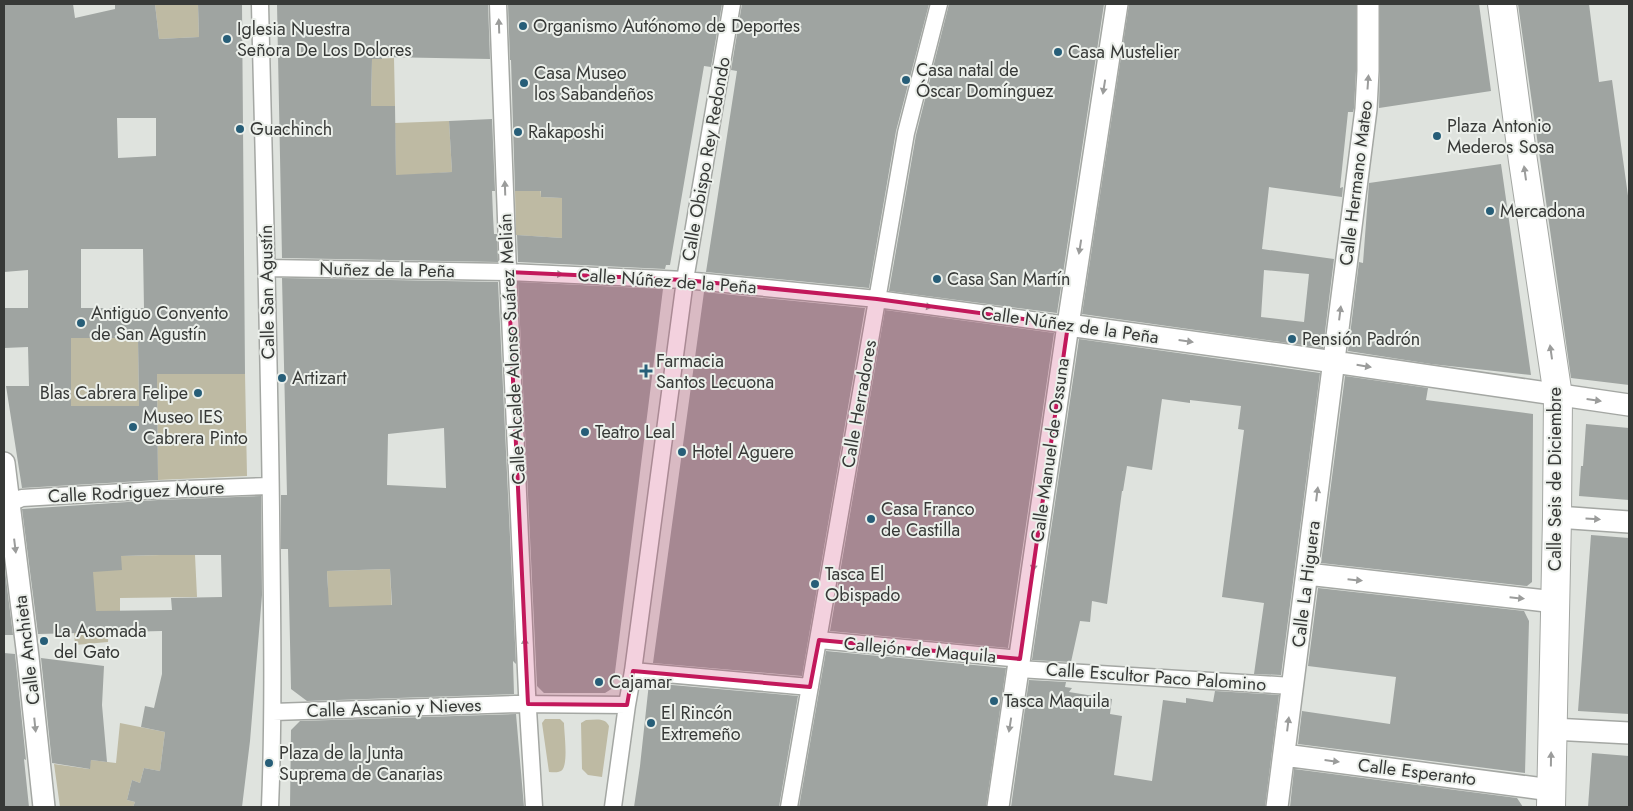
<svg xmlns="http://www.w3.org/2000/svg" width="1633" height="811" font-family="Jost,sans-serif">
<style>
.green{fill:#bebaa3}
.building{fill:#9fa4a1;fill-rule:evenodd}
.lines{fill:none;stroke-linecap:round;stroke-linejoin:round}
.pedestrian-casing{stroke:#a4a7a3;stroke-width:19}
.minor-casing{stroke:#a4a7a3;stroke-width:24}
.tertiary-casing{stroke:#a4a7a3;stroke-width:30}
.pedestrian{stroke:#fff;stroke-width:16}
.minor{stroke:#fff;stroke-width:21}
.tertiary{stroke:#fff;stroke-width:28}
.oneway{fill:#9b9c9b}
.marked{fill:#c2185b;fill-opacity:0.2;stroke:#c2185b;stroke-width:4;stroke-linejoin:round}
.poi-dot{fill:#275e78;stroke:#ecf0eb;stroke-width:2}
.labels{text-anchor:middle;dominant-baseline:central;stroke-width:4;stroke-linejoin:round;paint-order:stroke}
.poi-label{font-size:18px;fill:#373937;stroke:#ecf0eb;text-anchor:start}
.street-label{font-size:18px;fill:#373937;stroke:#ecf0eb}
</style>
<rect width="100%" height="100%" fill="#dfe3de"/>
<path class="green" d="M155 4H198L199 37 159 39Z
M394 58 395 106H371L372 59Z
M449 121 452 172 396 176 395 123Z
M528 180H540L541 197 562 198V238L516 235 515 191H529Z
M71 338H138L139 406H71Z
M157 374H245L247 476 158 480Z
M160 555H195L197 597 120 598V611H110L108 642 75 645 73 620 93 572 121 556Z
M390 569 393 635 317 608 316 589 328 588 327 571Z
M545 719H560L564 723C564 733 569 766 561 771 557 773 553 772 549 772L542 723Z
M586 720C595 720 605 717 609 726L602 777 588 775 582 769 581 723Z
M120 723 165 732 160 771 144 768 140 783 132 780 127 800 135 802 133 807H60L54 764 89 769 91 760 116 763Z"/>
<path class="building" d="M4 4H73L75 18 115 9V4H155L159 39 199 37 198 4H242L245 374H157L158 480 22 488 6 386H29L28 347 4 348V308H28V270L4 272ZM117 118H156V156L118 158ZM81 249H143L144 308H81ZM71 338H138L139 406H71Z
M277 4H488L490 59 382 57V59H372L371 106H395L396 175 452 172 449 121 492 119 495 191H492L493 216 494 234H497L498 262 282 258Z
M508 4H722L711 67 704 66 670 265H666L665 269 518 262 517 235 562 238V198L541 197V191H515L511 60H510Z
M742 4H929L896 131 869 288 706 272 737 71 731 70Z
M949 4H1104L1057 313 889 291 916 135Z
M1129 4H1356V71L1354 108 1353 112H1348L1340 188 1343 187 1342 197 1269 187 1262 249 1334 259 1323 348 1082 314ZM1264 270 1309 274 1304 322 1261 317Z
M1380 4H1479L1491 91 1379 108 1380 71Z
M1518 4H1589L1599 82 1612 80 1629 203V385L1571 378Z
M1501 164 1531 375 1431 364 1348 351 1359 262 1363 263 1369 183Z
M282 278 498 282 516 664 513 661 514 694 307 701 291 689 288 549H281V495H287ZM444 428 446 488 387 485 388 434ZM390 569 392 605 329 607 327 571Z
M518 282 663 289 613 688 605 693H544L537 686Z
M704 292 865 308 802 676 653 663Z
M885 310 1054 333 1008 648 830 631Z
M1079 339 1320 373 1281 675 1254 674 1264 603 1222 597 1244 430 1238 429 1241 406 1190 400V403L1162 399 1152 470 1127 466 1123 491H1122L1107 604 1092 601 1090 622 1080 621 1071 662 1032 660Z
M1345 376 1428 388 1426 400 1533 414 1532 582 1527 586 1321 563Z
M1586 424 1629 428V500L1579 496 1581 466H1583Z
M261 496 262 595 250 741 242 807H133L135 802 127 800 132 780 140 783 144 768 160 771 165 732 141 727 145 706 154 708 162 674V631L38 634 22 509 158 500ZM156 555H221L222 597 171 598 172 610 96 611 93 572 122 570 121 556Z
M1591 535 1629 538V714L1578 711Z
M4 563 13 635H4Z
M1318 588 1524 611 1529 621 1525 773 1298 744 1302 711 1390 724 1396 677 1308 666Z
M826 651 1006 668 986 807H799Z
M4 653 15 654 26 760 24 759 29 807H4Z
M41 658 104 666 102 705 107 762 91 760 90 769 52 763Z
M1029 680 1066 682 1065 687 1072 688 1069 692 1112 699 1110 714 1122 716 1114 775 1152 781 1163 700 1186 703V698L1213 702 1215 691 1279 695 1265 807H1011Z
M649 683 798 696 779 807H634L640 766Z
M516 714 524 807H290L291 730 300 721Z
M1592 753 1629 756V807H1588Z
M1294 769 1517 798 1523 807H1290Z"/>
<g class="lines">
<g class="pedestrian-casing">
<path id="pedestrian" d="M260 4C264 173 269 343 271 512 272 611 274 709 270 807
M498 4 508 272 527 693 534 807
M267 268 508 272 685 280 877 299 1068 325
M10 503 22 498 159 490 270 486
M819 640 1020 659
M1019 669 1292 686
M633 671 810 687
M273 712 515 704 627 705
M613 807 627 705 633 671 685 280 732 4
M789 807 906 133 939 4"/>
</g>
<g class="minor-casing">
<path id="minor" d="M1068 325 1279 354 1629 405
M4 463 28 657 44 807
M1557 517 1629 522
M1307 574 1555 602
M1552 729 1629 733
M1284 755 1551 790
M998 807 1068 325 1117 4
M1277 807 1366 109 1368 71V4"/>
</g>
<g class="tertiary-casing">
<path id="tertiary" d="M1502 4 1523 161 1558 396 1557 517 1551 807"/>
</g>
<use href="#pedestrian" class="pedestrian"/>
<use href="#minor" class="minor"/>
<use href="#tertiary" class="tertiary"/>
</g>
<defs><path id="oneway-solid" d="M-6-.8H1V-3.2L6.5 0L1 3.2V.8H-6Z" transform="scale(1.25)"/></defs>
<g class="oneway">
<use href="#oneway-solid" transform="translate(499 26) rotate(-92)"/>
<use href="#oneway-solid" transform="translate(1368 82) rotate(-86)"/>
<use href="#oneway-solid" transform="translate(1104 87) rotate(99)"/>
<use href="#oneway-solid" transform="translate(1525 173) rotate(-98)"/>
<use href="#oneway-solid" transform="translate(505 188) rotate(-92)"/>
<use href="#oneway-solid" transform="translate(1080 247) rotate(99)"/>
<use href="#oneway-solid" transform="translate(556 274) rotate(3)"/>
<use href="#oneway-solid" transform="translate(925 306) rotate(8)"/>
<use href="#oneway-solid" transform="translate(1340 313) rotate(-83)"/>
<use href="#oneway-solid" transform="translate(1186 341) rotate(8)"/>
<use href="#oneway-solid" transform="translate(1551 352) rotate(-98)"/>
<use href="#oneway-solid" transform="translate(1364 366) rotate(9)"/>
<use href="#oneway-solid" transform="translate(1594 400) rotate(8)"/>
<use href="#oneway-solid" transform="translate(1317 494) rotate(-83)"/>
<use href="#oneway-solid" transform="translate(1593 519) rotate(4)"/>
<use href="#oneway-solid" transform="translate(15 546) rotate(83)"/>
<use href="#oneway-solid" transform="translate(1034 564) rotate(98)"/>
<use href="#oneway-solid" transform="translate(1355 580) rotate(6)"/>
<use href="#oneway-solid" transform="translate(1517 598) rotate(6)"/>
<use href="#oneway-solid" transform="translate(525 645) rotate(-93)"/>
<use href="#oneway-solid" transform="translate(1288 724) rotate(-83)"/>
<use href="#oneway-solid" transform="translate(35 725) rotate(84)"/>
<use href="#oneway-solid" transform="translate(1010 725) rotate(99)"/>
<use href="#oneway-solid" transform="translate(1551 759) rotate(-89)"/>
<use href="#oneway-solid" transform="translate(1332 761) rotate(7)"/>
</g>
<path class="marked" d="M508 272 685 280 877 299 1068 325 1020 659 819 640 810 687 633 671 627 705 528 704Z"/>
<g class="poi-dot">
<circle cx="523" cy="26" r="5"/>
<circle cx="227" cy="39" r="5"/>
<circle cx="1058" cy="52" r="5"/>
<circle cx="906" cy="80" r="5"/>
<circle cx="524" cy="83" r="5"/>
<circle cx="240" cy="129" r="5"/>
<circle cx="518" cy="132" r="5"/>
<circle cx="1437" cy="136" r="5"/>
<circle cx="1490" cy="211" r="5"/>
<circle cx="937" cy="279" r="5"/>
<circle cx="81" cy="323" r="5"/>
<circle cx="1292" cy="339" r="5"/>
<path d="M643.5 363.5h5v5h5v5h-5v5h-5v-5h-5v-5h5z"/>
<circle cx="282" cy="378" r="5"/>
<circle cx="198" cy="393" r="5"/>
<circle cx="133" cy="427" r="5"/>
<circle cx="585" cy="432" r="5"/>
<circle cx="682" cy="452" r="5"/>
<circle cx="871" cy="519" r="5"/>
<circle cx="815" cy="584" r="5"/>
<circle cx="44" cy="641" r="5"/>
<circle cx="599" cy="682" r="5"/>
<circle cx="994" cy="701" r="5"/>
<circle cx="651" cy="723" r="5"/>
<circle cx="269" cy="763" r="5"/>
</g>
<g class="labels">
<g class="poi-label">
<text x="533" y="26">Organismo Autónomo de Deportes</text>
<text x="237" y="29">Iglesia Nuestra<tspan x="237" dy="21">Señora De Los Dolores</tspan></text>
<text x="1068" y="52">Casa Mustelier</text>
<text x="916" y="70">Casa natal de<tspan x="916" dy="21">Óscar Domínguez</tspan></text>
<text x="534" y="73">Casa Museo<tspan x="534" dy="21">los Sabandeños</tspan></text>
<text x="1447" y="126">Plaza Antonio<tspan x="1447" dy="21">Mederos Sosa</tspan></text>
<text x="250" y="129">Guachinch</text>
<text x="528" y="132">Rakaposhi</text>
<text x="1500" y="211">Mercadona</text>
<text x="947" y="279">Casa San Martín</text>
<text x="91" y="313">Antiguo Convento<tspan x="91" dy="21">de San Agustín</tspan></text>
<text x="1302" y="339">Pensión Padrón</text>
<text x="656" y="361">Farmacia<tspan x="656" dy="21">Santos Lecuona</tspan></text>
<text x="292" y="378">Artizart</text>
<text x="188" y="393" text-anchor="end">Blas Cabrera Felipe</text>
<text x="143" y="417">Museo IES<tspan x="143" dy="21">Cabrera Pinto</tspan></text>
<text x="595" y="432">Teatro Leal</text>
<text x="692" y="452">Hotel Aguere</text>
<text x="881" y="509">Casa Franco<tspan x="881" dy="21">de Castilla</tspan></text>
<text x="825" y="574">Tasca El<tspan x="825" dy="21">Obispado</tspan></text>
<text x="54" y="631">La Asomada<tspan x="54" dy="21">del Gato</tspan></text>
<text x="609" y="682">Cajamar</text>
<text x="1004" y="701">Tasca Maquila</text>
<text x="661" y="713">El Rincón<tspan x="661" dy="21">Extremeño</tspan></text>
<text x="279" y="753">Plaza de la Junta<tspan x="279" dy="21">Suprema de Canarias</tspan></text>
</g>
<g class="street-label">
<text transform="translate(706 159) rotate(-80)">Calle Obispo Rey Redondo</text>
<text transform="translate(1356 183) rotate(-83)">Calle Hermano Mateo</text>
<text transform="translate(387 270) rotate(1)">Nuñez de la Peña</text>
<text transform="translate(667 281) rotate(4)">Calle Núñez de la Peña</text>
<text transform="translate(267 292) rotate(-91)">Calle San Agustín</text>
<text transform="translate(1070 325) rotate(8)">Calle Núñez de la Peña</text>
<text transform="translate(512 349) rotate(-93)">Calle Alcalde Alonso Suárez Melián</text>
<text transform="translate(859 404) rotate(-80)">Calle Herradores</text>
<text transform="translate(1050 450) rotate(-82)">Calle Manuel de Ossuna</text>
<text transform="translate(1555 479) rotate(-90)">Calle Seis de Diciembre</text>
<text transform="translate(136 492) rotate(-3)">Calle Rodriguez Moure</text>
<text transform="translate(1306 584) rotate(-83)">Calle La Higuera</text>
<text transform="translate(27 650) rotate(-97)">Calle Anchieta</text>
<text transform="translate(920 650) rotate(5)">Callejón de Maquila</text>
<text transform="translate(1156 677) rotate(4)">Calle Escultor Paco Palomino</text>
<text transform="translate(394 708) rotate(-2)">Calle Ascanio y Nieves</text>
<text transform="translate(1417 772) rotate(7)">Calle Esperanto</text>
</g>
</g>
<rect width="1633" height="811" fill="none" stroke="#373937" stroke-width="10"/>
</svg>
